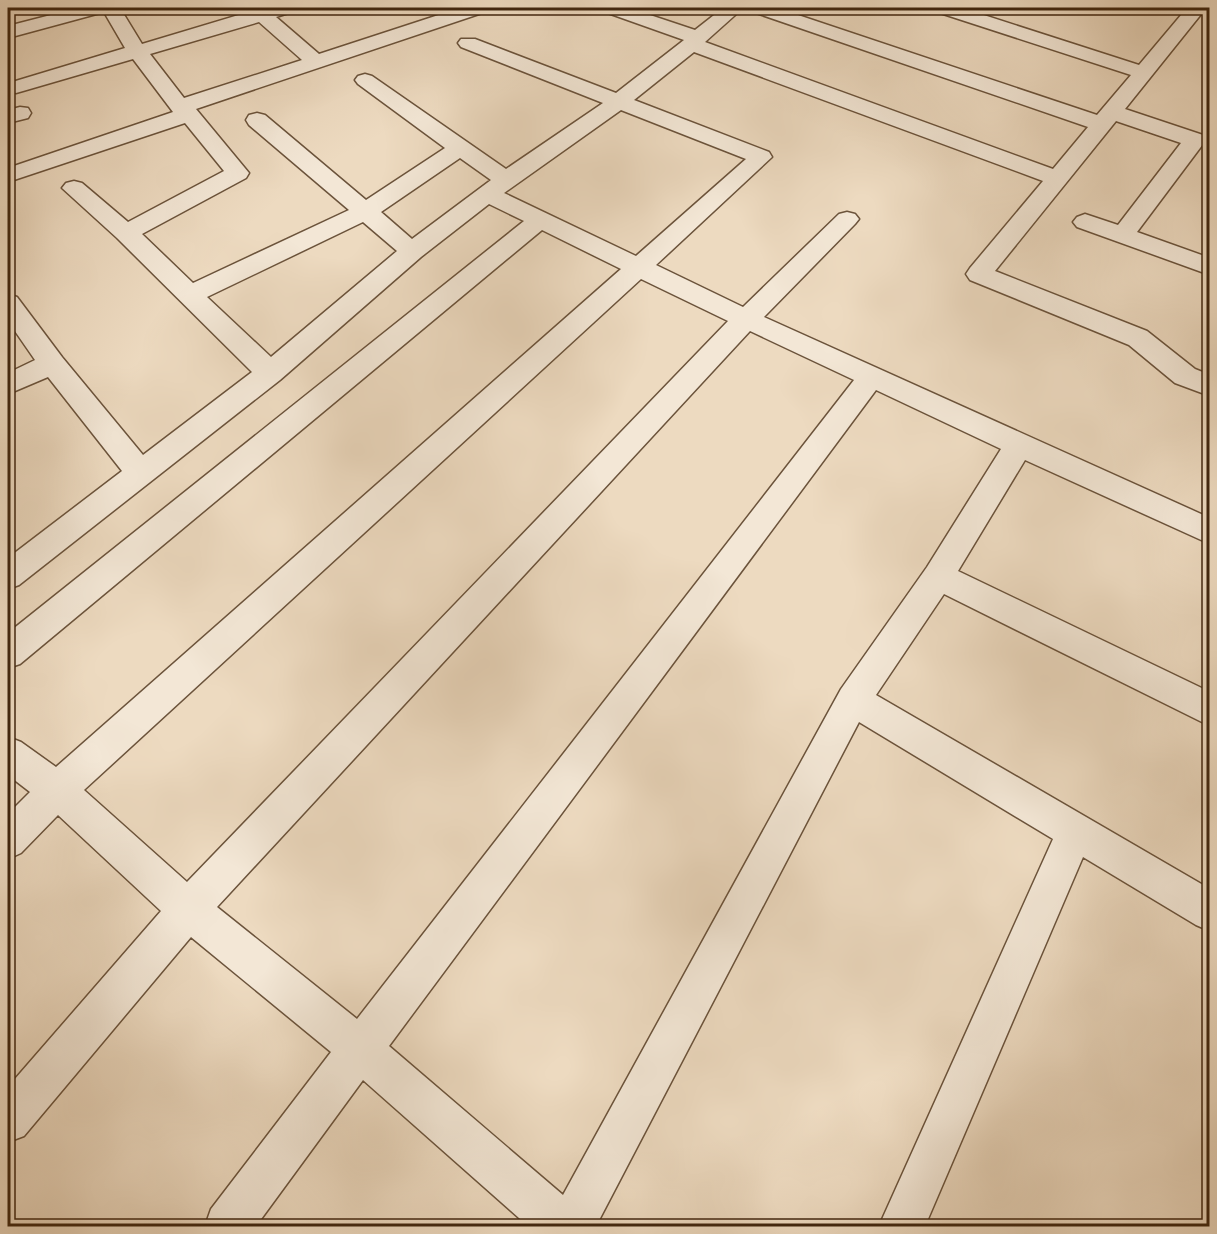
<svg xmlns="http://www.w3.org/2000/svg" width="1217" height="1234" font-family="Vollkorn,serif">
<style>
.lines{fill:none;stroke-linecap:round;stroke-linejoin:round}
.minor-casing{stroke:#6b533b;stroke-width:3}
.minor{fill:#f3e7d6;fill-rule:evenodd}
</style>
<rect width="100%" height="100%" fill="#eddac0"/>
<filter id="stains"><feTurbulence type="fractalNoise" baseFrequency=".00333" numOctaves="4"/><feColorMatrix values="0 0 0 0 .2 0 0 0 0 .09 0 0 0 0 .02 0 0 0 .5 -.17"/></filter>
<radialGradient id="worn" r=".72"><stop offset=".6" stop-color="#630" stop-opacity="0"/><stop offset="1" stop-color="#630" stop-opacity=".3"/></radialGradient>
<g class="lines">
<g class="minor-casing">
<path id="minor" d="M78 8H120L142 44 262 8H294L292 12 276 17 319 54 460 8H488L485 12 196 109 249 173 246 178 142 234 193 283 349 210 249 125 246 120 249 115 257 113 265 115 366 200 445 148 358 84 355 80 358 76 365 74 372 76 506 169 603 103 461 47 458 43 461 39H475L616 93 684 40 605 12 603 8H629L695 30 723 8H743L705 42 1053 169 1088 127 753 12 750 8H777L1097 115 1131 75 937 12 934 8H962L1139 65 1187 8H1206L1125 109 1203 135 1206 140 1137 232 1210 258V275L1077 227 1073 222 1077 217 1085 214 1118 225 1181 143 1116 121 995 271 1147 331 1195 369 1210 375V396L1175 383 1129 345 970 280 966 274 970 268 1043 181 694 52 634 100 769 152 772 157 656 265 743 307 839 214 847 212 855 214 859 219 855 224 764 317 1210 518V544L1025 460 958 571 1210 692V726L944 594 876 695 1210 889V931L1196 925 1083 857 925 1226H879L1053 839 859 722 596 1226H528L363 1080 256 1226H205L211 1209 331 1052 191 937 24 1136 8 1142V1087L161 911 58 815 21 853 8 859V814L30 792 8 775V737L21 742 56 767 621 269 542 230 20 664 8 668V633L524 221 489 204 421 257 280 380 19 585 8 589V558L122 471 48 377 8 394V373L35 360 8 321V294L17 297 62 357 143 455 252 372 117 238 62 188 66 183 74 181 82 183 128 222 224 171 185 123 8 182V168L173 112 133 59 23 91 16 93 9 91V83L125 48 104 12 8 38V26ZM259 22 302 60 184 98 150 54ZM621 110 746 159 636 256 504 193ZM460 158 491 180 412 239 381 212ZM363 222 397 251 271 357 207 297ZM641 279 728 321 187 882 84 790ZM750 331 854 380 357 1019 217 907ZM876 390 1001 449 927 567 841 689 563 1195 389 1046Z
M20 107 28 108 31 113 28 118 8 123V110Z"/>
</g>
<use href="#minor" class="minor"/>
</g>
<rect width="1217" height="1234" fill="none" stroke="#eddac0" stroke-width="30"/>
<rect x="9" y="9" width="1199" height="1216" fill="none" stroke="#40260f" stroke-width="3"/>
<rect x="15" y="15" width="1187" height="1204" fill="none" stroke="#40260f" stroke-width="1.5"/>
<rect width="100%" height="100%" filter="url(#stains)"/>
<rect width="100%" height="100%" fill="url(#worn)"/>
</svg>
